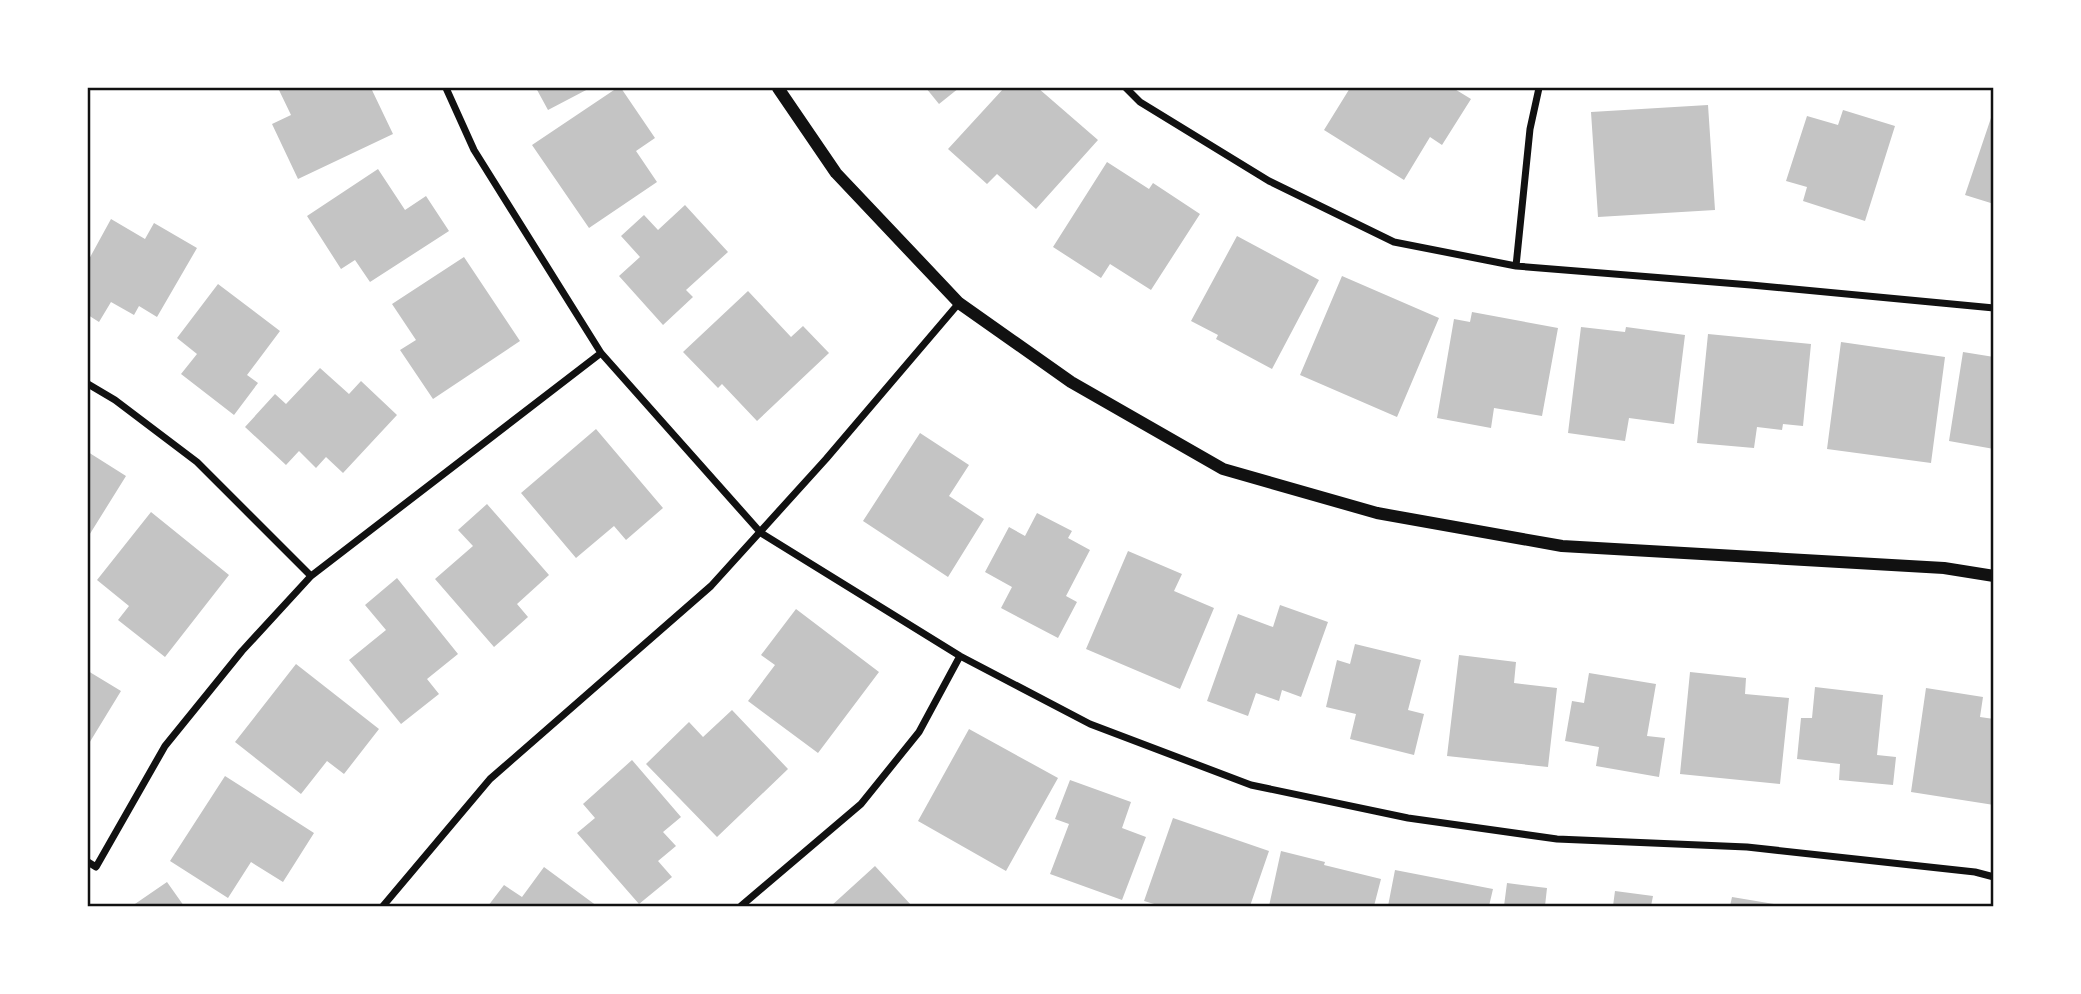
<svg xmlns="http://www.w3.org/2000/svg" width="2081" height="994" font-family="'Space Grotesk',sans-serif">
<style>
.building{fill:#c4c4c4}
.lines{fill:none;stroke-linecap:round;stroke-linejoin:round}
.minor{stroke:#111;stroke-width:7}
.tertiary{stroke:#111;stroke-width:12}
.neatline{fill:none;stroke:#111;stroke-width:2.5}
</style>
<rect width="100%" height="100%" fill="#fff"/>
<path class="building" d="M278 88H371L393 134 298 179 272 124 291 115Z
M536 88H590L548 110Z
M617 88H621L655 138 636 151 657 182 589 228 532 145Z
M926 88H959L939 104Z
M1004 88H1038L1098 140 1036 209 997 174 987 184 948 149Z
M1350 88H1453L1471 99 1442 145 1430 137 1404 180 1324 130Z
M1708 105 1715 210 1598 217 1591 112Z
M1843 110 1895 126 1865 221 1803 201 1807 187 1786 181 1807 116 1838 125Z
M1993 112H1994V204L1965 195Z
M1107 162 1149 189 1153 183 1200 214 1151 290 1110 264 1101 278 1053 247Z
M378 169 405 210 426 196 449 231 370 282 355 260 341 269 307 216Z
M685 205 728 252 686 290 693 297 663 325 619 276 640 257 621 236 644 215 658 230Z
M111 219 145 239 154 223 197 248 157 317 139 306 134 315 111 302 99 322 88 315V261Z
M1237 236 1319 280 1272 369 1216 339 1218 335 1191 321Z
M464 257 520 341 433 399 400 350 416 340 392 304Z
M1342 276 1439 318 1397 417 1300 375Z
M218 284 280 331 247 375 258 383 234 415 181 374 197 354 177 338Z
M748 291 791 337 803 326 829 353 757 421 722 384 718 388 683 352Z
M1472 312 1558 328 1542 416 1494 408 1491 428 1437 418 1454 319 1470 322Z
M1581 327 1625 332 1626 327 1685 335 1674 424 1629 418 1625 441 1568 433Z
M1708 334 1811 344 1803 426 1783 424 1782 430 1757 427 1754 448 1697 443Z
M1841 342 1945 357 1931 463 1827 449Z
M1963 352 1994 357V449L1949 441Z
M320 368 349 394 361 381 397 415 343 473 326 457 316 468 299 451 286 465 245 427 275 394 286 404Z
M596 429 663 508 626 540 614 526 576 558 521 493Z
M920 433 969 465 949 496 984 519 948 577 863 521Z
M88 452 126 476 88 537Z
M487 504 549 575 517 604 528 617 494 647 435 579 473 546 458 530Z
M151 512 229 575 165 657 118 620 129 606 97 580Z
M1037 513 1072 531 1068 538 1090 550 1066 596 1077 602 1058 638 1001 608 1012 587 985 572 1009 527 1025 536Z
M1128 551 1182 574 1174 591 1214 608 1180 689 1086 649Z
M397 578 458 654 427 679 439 694 401 724 349 660 386 630 365 605Z
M1280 605 1328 622 1301 697 1282 690 1279 701 1256 693 1248 716 1207 701 1238 614 1273 627Z
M796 609 879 672 818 753 748 701 775 665 761 655Z
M1355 644 1421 660 1408 710 1424 714 1414 755 1350 739 1356 714 1326 707 1337 660 1350 664Z
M1459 655 1516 662 1514 683 1557 688 1548 767 1447 756Z
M296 664 379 729 344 774 327 761 301 794 235 742Z
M88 671 121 691 88 745Z
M1690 672 1746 678 1745 694 1789 698 1780 784 1680 774Z
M1589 673 1656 684 1647 736 1665 738 1659 777 1596 766 1599 747 1565 741 1572 701 1584 703Z
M1815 687 1883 695 1877 755 1896 757 1893 785 1839 780 1840 764 1797 759 1801 718H1812Z
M1926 688 1983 697 1980 717 1994 719V805L1911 792Z
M732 710 788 769 717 837 646 764 689 722 703 737Z
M969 729 1058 778 1006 871 918 821Z
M632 760 681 817 663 832 676 846 658 861 672 877 639 904 577 833 595 818 583 804Z
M225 776 314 833 283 882 251 862 228 898 170 861Z
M1070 780 1131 802 1122 828 1146 837 1122 900 1050 874 1069 824 1055 819Z
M1173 818 1269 851 1250 906H1161L1144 901Z
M1281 851 1325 862 1324 865 1381 879 1374 906H1269Z
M875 866 912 906H831Z
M544 867 597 906H488L504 885 522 897Z
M1395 870 1493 889 1489 906H1388Z
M167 882 184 906H132Z
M1507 883 1547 888 1545 906H1504Z
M1615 891 1653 896 1651 906H1613Z
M1732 897 1780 905V906H1730Z"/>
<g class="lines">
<path class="minor" d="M446 88 474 150 601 353 761 533 960 656 1090 724 1251 785 1408 818 1557 839 1747 847 1975 872 1994 877
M1126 88 1140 102 1269 181 1394 242 1516 266 1751 285 1994 308
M1516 266 1530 129 1539 88
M88 384 115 400 197 462 311 576
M88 862 96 867 165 746 242 651 311 576 601 353
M383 906 490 779 711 586 826 459 959 303
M741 906 861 804 919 732 960 656"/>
<path class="tertiary" d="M778 88 836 173 959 303 1071 382 1223 469 1377 513 1562 546 1944 568 1994 576"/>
</g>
<rect width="2081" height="994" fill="none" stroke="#ffffff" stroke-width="178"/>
<rect x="89" y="89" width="1903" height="816" class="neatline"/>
</svg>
